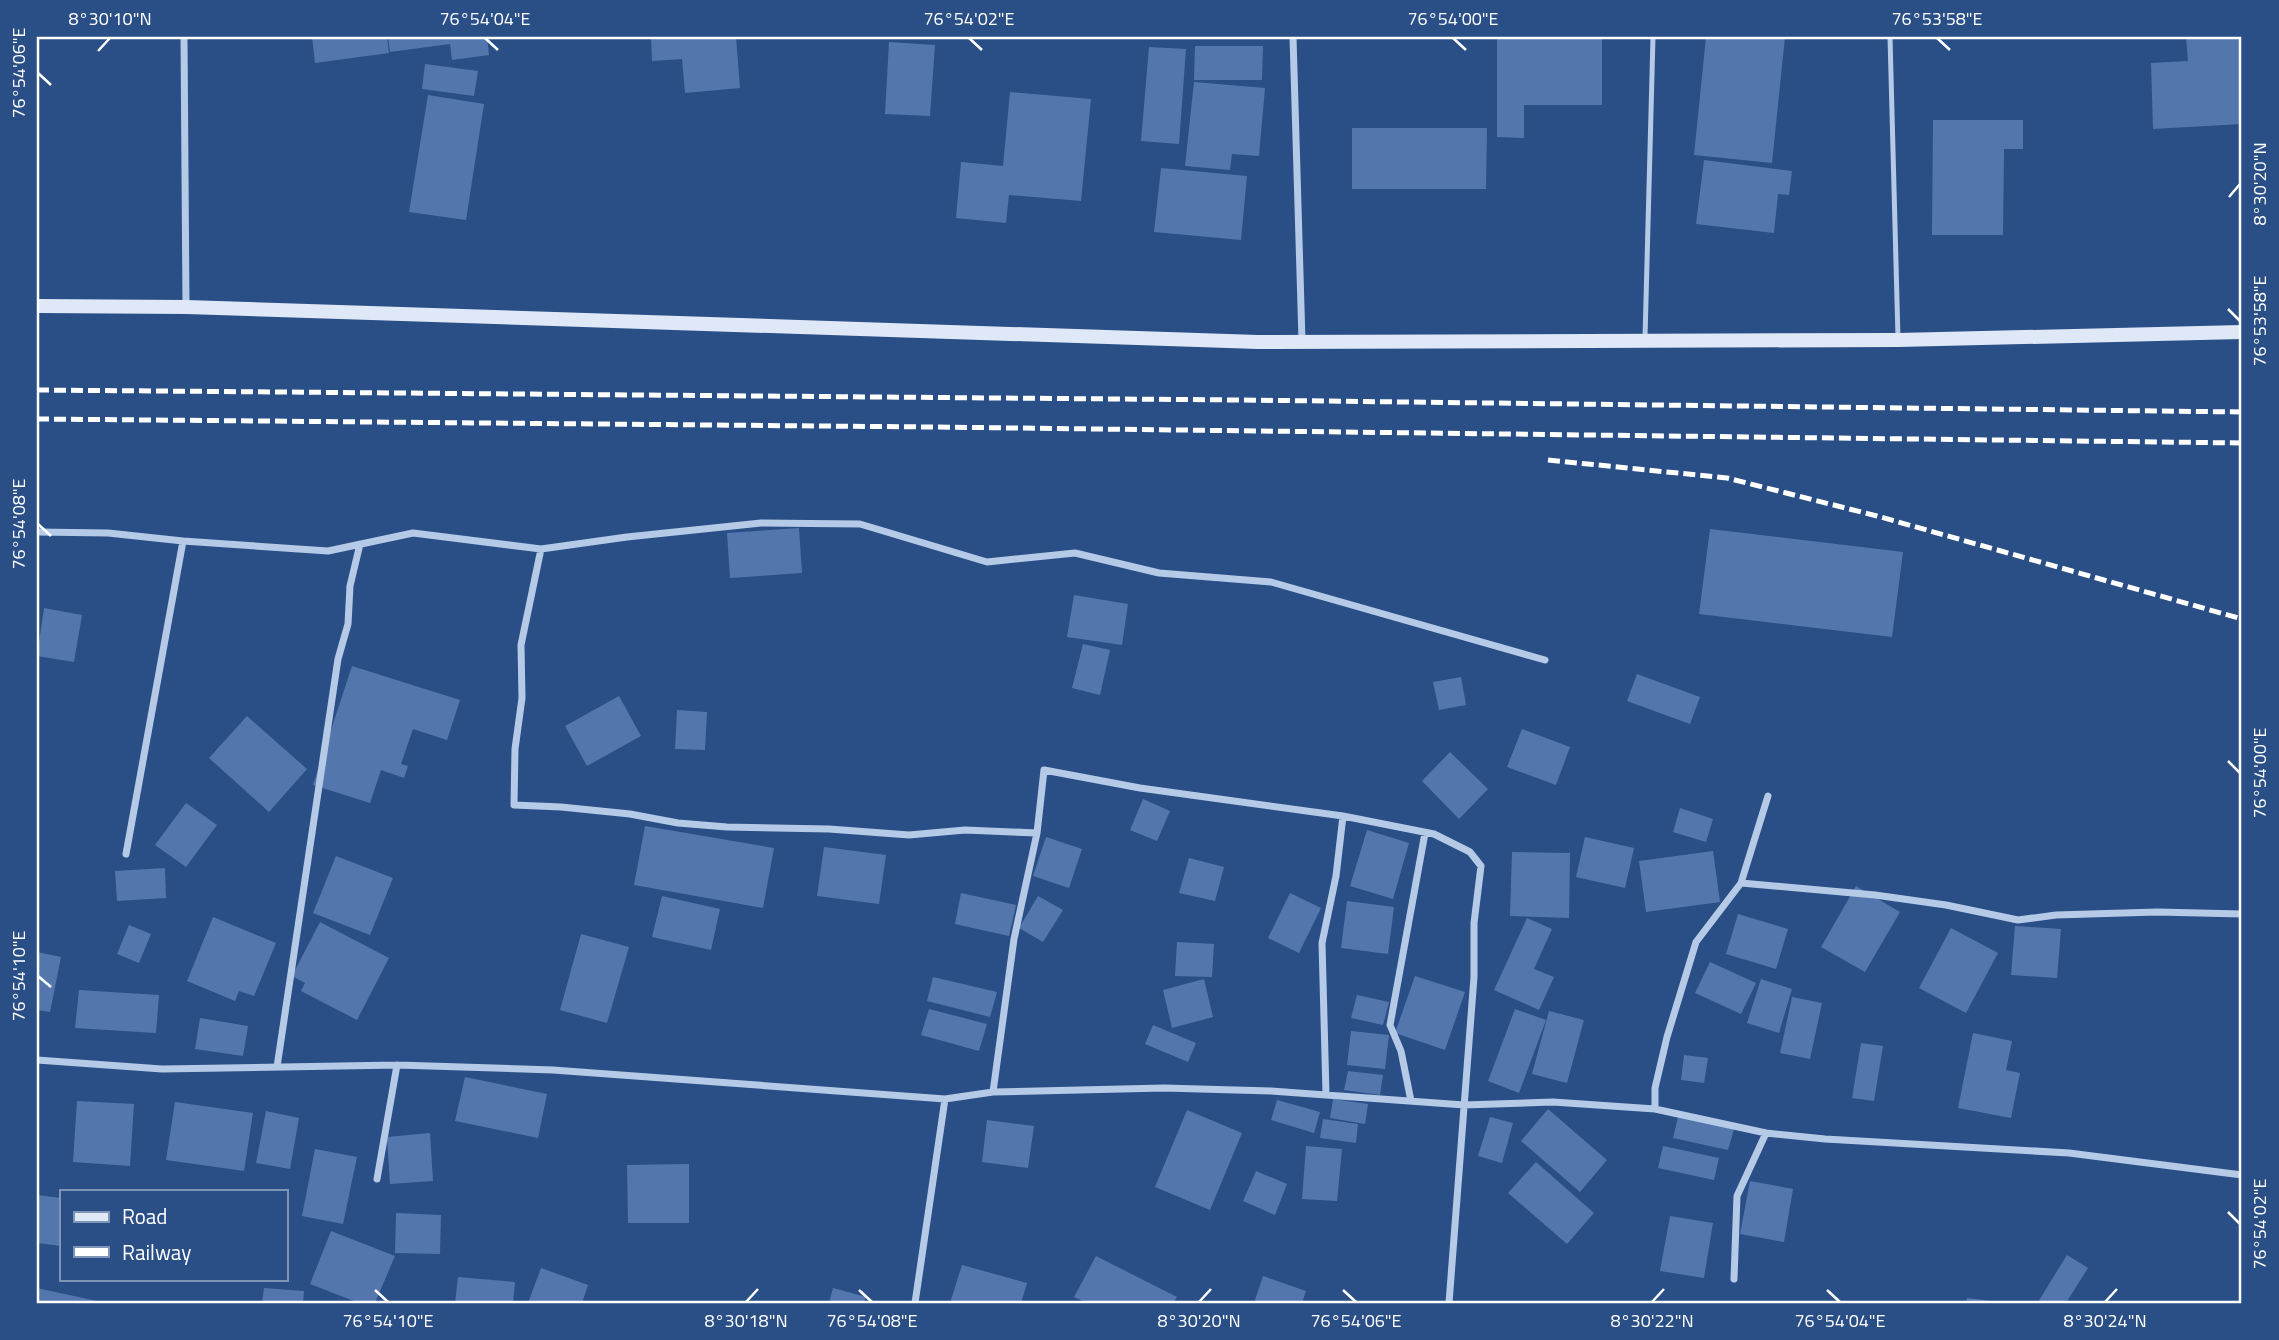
<svg xmlns="http://www.w3.org/2000/svg" width="2279" height="1340" font-family="'Titillium Web',sans-serif">
<style>
.building{fill:#5377ad}
.lines{fill:none;stroke-linecap:round;stroke-linejoin:round}
.lane{stroke:#b5cae7;stroke-width:5}
.street{stroke:#b5cae7;stroke-width:7}
.secondary{stroke:#dfe8f7;stroke-width:14}
.rail{stroke:#fff;stroke-width:5;stroke-dasharray:12 5;stroke-linecap:butt}
.ticks{fill:none;stroke:#fff;stroke-width:2.5}
.neatline{fill:none;stroke:#fff;stroke-width:2.5}
.ticks-label{font-size:18px;text-anchor:middle;fill:#fff}
</style>
<rect width="100%" height="100%" fill="#2a4e86"/>
<path class="building" d="M312 37H387L389 53 315 63Z
M388 37H487L489 55 452 60 450 44 390 52Z
M651 37H736L740 88 685 93 682 59 652 61Z
M1497 37H1602V105H1524V138L1497 137Z
M1706 37H1785L1772 163 1694 155Z
M2186 37H2242V124L2153 129 2151 63 2188 61Z
M889 42 935 45 930 116 885 114Z
M1195 46H1263L1262 80H1194Z
M1149 47 1186 49 1179 144 1141 141Z
M425 64 478 71 474 96 422 89Z
M1194 82 1265 88 1259 156 1232 154 1230 170 1185 166Z
M1010 92 1091 99 1081 201 1009 195 1006 223 956 218 961 162 1003 166Z
M428 95 484 104 466 220 409 212Z
M1933 120H2023V149H2004L2003 235H1932Z
M1352 128H1487L1486 189H1352Z
M1704 160 1792 171 1789 195 1778 194 1774 233 1696 224Z
M1161 168 1247 176 1241 240 1154 232Z
M799 528 802 573 730 578 727 533Z
M1710 529 1903 552 1892 637 1699 614Z
M1074 595 1128 604 1122 645 1067 637Z
M44 608 82 615 74 662 37 656Z
M1083 644 1110 650 1100 695 1072 688Z
M352 666 460 700 447 740 413 729 401 764 408 766 404 778 381 770 370 803 313 785Z
M1637 674 1700 697 1690 724 1627 701Z
M1461 677 1466 705 1439 710 1433 682Z
M619 696 641 736 587 766 565 726Z
M677 710 707 712 705 750 675 749Z
M247 716 307 769 269 812 209 758Z
M1522 729 1570 747 1556 785 1507 767Z
M1450 752 1488 789 1459 819 1422 781Z
M1143 799 1170 811 1157 841 1130 830Z
M186 803 217 825 186 867 155 845Z
M1680 808 1713 819 1706 842 1673 832Z
M645 826 774 848 763 908 634 885Z
M1367 830 1409 843 1393 899 1350 886Z
M1046 837 1082 849 1069 888 1033 876Z
M1585 837 1634 848 1625 888 1576 877Z
M824 847 886 855 879 904 817 896Z
M1713 851 1720 902 1646 912 1639 861Z
M1512 852 1570 853 1569 918 1510 916Z
M336 856 393 878 370 935 313 913Z
M1189 858 1224 867 1215 901 1179 893Z
M165 868 166 898 117 901 115 871Z
M1856 886 1900 912 1865 972 1821 947Z
M961 893 1016 905 1009 936 955 924Z
M1290 893 1321 908 1299 953 1268 938Z
M662 896 720 909 711 950 652 937Z
M1038 896 1063 910 1043 942 1019 928Z
M1347 901 1394 907 1388 954 1341 948Z
M1738 914 1788 929 1776 969 1726 954Z
M213 917 276 943 254 996 239 991 235 1001 187 981Z
M1527 918 1552 929 1534 969 1554 977 1539 1010 1494 990Z
M320 922 389 958 357 1020 301 991 305 983 292 976Z
M129 925 151 934 139 963 117 954Z
M2015 926 2061 929 2057 978 2011 975Z
M1951 928 1998 953 1966 1013 1919 988Z
M581 934 629 947 607 1023 560 1010Z
M1177 942 1214 944 1212 977 1175 976Z
M37 952 61 957 50 1012 37 1010Z
M1710 962 1756 983 1741 1014 1695 993Z
M1415 976 1465 992 1445 1050 1395 1033Z
M933 977 997 992 990 1017 927 1001Z
M1204 979 1213 1017 1172 1028 1163 990Z
M1761 979 1792 989 1779 1033 1747 1023Z
M79 990 159 995 156 1033 75 1028Z
M1357 995 1389 1002 1383 1025 1351 1018Z
M1792 997 1822 1003 1810 1059 1780 1053Z
M929 1009 987 1024 979 1051 921 1035Z
M1515 1009 1546 1020 1519 1093 1488 1081Z
M1549 1011 1584 1020 1567 1083 1532 1074Z
M200 1018 248 1026 243 1056 195 1049Z
M1153 1025 1196 1043 1188 1062 1145 1044Z
M1351 1031 1389 1035 1385 1069 1347 1065Z
M1973 1033 2012 1041 2006 1070 2020 1073 2011 1118 1958 1108Z
M1861 1043 1883 1046 1874 1101 1852 1098Z
M1684 1055 1708 1058 1704 1083 1681 1080Z
M1348 1071 1383 1075 1380 1095 1344 1090Z
M465 1077 547 1094 538 1138 455 1121Z
M1333 1099 1368 1104 1365 1124 1330 1118Z
M1277 1100 1320 1112 1314 1133 1271 1120Z
M77 1101 134 1104 130 1166 73 1162Z
M175 1102 253 1113 244 1171 166 1160Z
M1548 1109 1607 1160 1580 1192 1521 1141Z
M1187 1110 1242 1133 1210 1210 1155 1187Z
M266 1111 299 1118 290 1169 256 1163Z
M1490 1117 1513 1123 1502 1163 1478 1156Z
M1678 1117 1734 1129 1728 1150 1673 1138Z
M1323 1119 1358 1124 1356 1143 1320 1138Z
M987 1120 1034 1126 1028 1168 982 1162Z
M430 1133 433 1181 390 1184 387 1137Z
M1306 1146 1342 1149 1337 1201 1302 1199Z
M1663 1146 1719 1158 1714 1180 1658 1168Z
M315 1149 357 1157 343 1224 302 1216Z
M1536 1162 1594 1213 1567 1244 1508 1193Z
M689 1164V1223H628L627 1165Z
M1256 1171 1287 1184 1275 1215 1243 1201Z
M1750 1181 1793 1189 1784 1242 1740 1234Z
M37 1195 61 1198V1246L37 1243Z
M396 1213 441 1215 440 1254 395 1253Z
M1670 1216 1713 1223 1704 1278 1660 1271Z
M331 1231 395 1256 375 1303H359L310 1284Z
M2067 1255 2088 1268 2066 1303H2040L2038 1302Z
M1096 1256 1177 1297 1173 1303H1123L1119 1301 1118 1303H1087L1074 1297Z
M962 1265 1027 1283 1021 1303H950Z
M541 1268 588 1285 582 1303H528Z
M1263 1276 1306 1291 1302 1303H1254Z
M458 1277 515 1282 513 1303H455Z
M37 1288 97 1301 96 1303H37Z
M264 1288 304 1291 303 1303H262Z
M833 1288 866 1297 864 1303H829Z
M1967 1298 1999 1302V1303H1966Z"/>
<g class="lines">
<path class="lane" d="M1890 37 1898 338
M1645 338 1653 37"/>
<path class="street" d="M184 37 186 307
M1293 37 1302 341
M37 532 108 533 183 541 328 551 413 533 541 549 627 537 761 523 860 524 987 562 1075 553 1159 573 1271 582 1545 660
M541 549 521 645 522 698 515 749 514 805 561 807 630 814 678 823 727 827 829 829 909 835 965 830 1037 833
M126 854 183 541
M1741 883 1875 895 1946 905 2018 920 2056 915 2157 912 2242 914
M37 1060 162 1069 397 1065 553 1070 945 1099 993 1092 1164 1088 1271 1091 1464 1105 1553 1102 1655 1109 1766 1133 1825 1139 2069 1153 2242 1175
M277 1067 338 659 348 624 350 586 360 544
M993 1092 1014 939 1037 833 1044 770 1140 788 1343 816 1434 834 1470 852 1481 866 1474 923V977L1449 1303
M1326 1094 1322 943 1336 876 1343 816
M1411 1101 1401 1051 1390 1025 1425 833
M1655 1109V1088L1667 1037 1696 942 1741 883 1768 796
M377 1179 397 1065
M1734 1279 1737 1196 1766 1133
M915 1303 945 1099"/>
<path class="secondary" d="M37 306 186 307 1258 342 1898 340 2242 332"/>
<path class="rail" d="M37 390 1239 400 2242 412
M37 419 934 427 2242 443
M1548 460 1727 478 1877 516 2242 619"/>
</g>
<path class="ticks" d="M485 38 498 50M969 38 982 50M1453 38 1466 50M1937 38 1950 50M98 51 110 38M38 73 51 85M2229 197 2240 184M2228 309 2240 321M38 524 51 536M2228 761 2240 773M38 976 51 987M2228 1212 2240 1224M375 1290 388 1302M859 1290 872 1302M1343 1290 1356 1302M1827 1290 1840 1302M746 1302 758 1289M1199 1302 1211 1289M1652 1302 1664 1289M2105 1302 2117 1289"/>
<rect width="2279" height="1340" fill="none" stroke="#2a4e86" stroke-width="77"/>
<rect x="60" y="1190" width="228" height="91" fill="#2a4e86" stroke="#7f95b6" stroke-width="2"/>
<rect x="74" y="1212" width="35" height="10" fill="#dfe8f7" stroke="#7f95b6" stroke-width="2"/>
<text x="122" y="1224" font-size="21" fill="#ffffff">Road</text>
<rect x="74" y="1247" width="35" height="10" fill="#ffffff" stroke="#7f95b6" stroke-width="2"/>
<text x="122" y="1260" font-size="21" fill="#ffffff">Railway</text>
<rect x="38" y="38" width="2202" height="1264" class="neatline"/>
<g class="ticks-label">
<text x="110" y="25">8°30'10"N</text>
<text x="485" y="25">76°54'04"E</text>
<text x="969" y="25">76°54'02"E</text>
<text x="1453" y="25">76°54'00"E</text>
<text x="1937" y="25">76°53'58"E</text>
<text transform="translate(19 73) rotate(-90)" y="6">76°54'06"E</text>
<text transform="translate(2260 184) rotate(-90)" y="6">8°30'20"N</text>
<text transform="translate(2260 321) rotate(-90)" y="6">76°53'58"E</text>
<text transform="translate(19 524) rotate(-90)" y="6">76°54'08"E</text>
<text transform="translate(2260 773) rotate(-90)" y="6">76°54'00"E</text>
<text transform="translate(19 976) rotate(-90)" y="6">76°54'10"E</text>
<text transform="translate(2260 1224) rotate(-90)" y="6">76°54'02"E</text>
<text x="388" y="1327">76°54'10"E</text>
<text x="746" y="1327">8°30'18"N</text>
<text x="872" y="1327">76°54'08"E</text>
<text x="1199" y="1327">8°30'20"N</text>
<text x="1356" y="1327">76°54'06"E</text>
<text x="1652" y="1327">8°30'22"N</text>
<text x="1840" y="1327">76°54'04"E</text>
<text x="2105" y="1327">8°30'24"N</text>
</g>
</svg>
